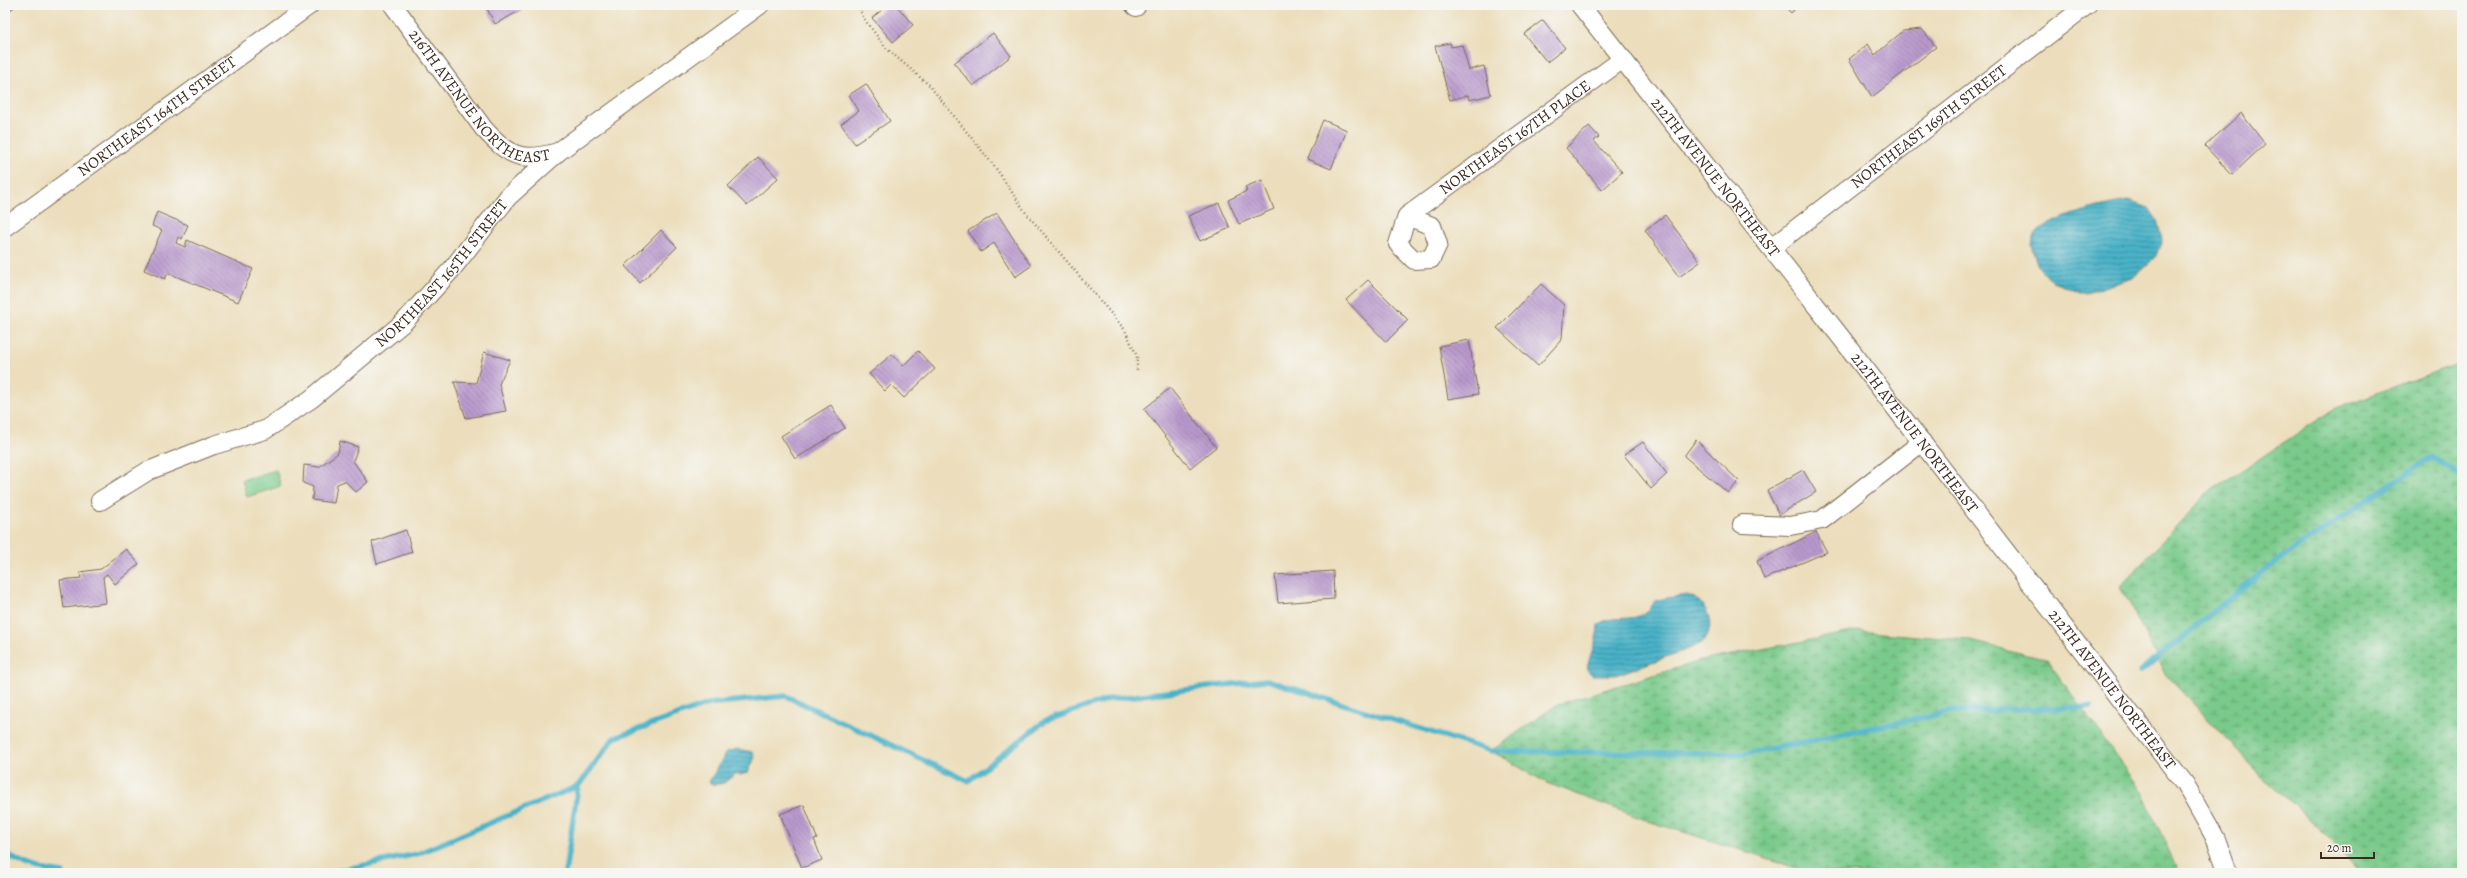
<svg xmlns="http://www.w3.org/2000/svg" width="2467" height="878" font-family="Alegreya,serif">
<style>
.wetland{fill:url(#wetland-marsh);stroke:#5a7a54}
.green{fill:#7aca8b;stroke:#5a7a54}
.water{fill:url(#water-rules);stroke:#426e73}
.lines{fill:none;stroke-linecap:round;stroke-linejoin:round}
.stream{stroke:#49b2c8;stroke-width:5.5}
.building{fill:url(#building-back-hatch)}
.minor-casing{stroke:#796955;stroke-width:20}
.path{stroke:#796955;stroke-width:2.5;stroke-dasharray:1 3;stroke-linecap:butt}
.minor{stroke:#fff;stroke-width:18}
.labels{text-anchor:middle;dominant-baseline:central;stroke-width:4;stroke-linejoin:round;paint-order:stroke}
.street-label{font-size:16px;fill:#3b2a1e;stroke:#f6f6f2}
</style>
<defs>
<pattern id="wetland-marsh" width="20" height="14" patternUnits="userSpaceOnUse"><rect width="20" height="14" fill="#7aca8b"/><path d="M1 5h8M5 5V1M11 12h8M15 12V8" fill="none" stroke="#65a471"/></pattern>
<pattern id="water-rules" width="6" height="5" patternUnits="userSpaceOnUse"><rect width="6" height="5" fill="#49b2c8"/><path d="M0 2.5h6" fill="none" stroke="#3e91a2"/></pattern>
<pattern id="building-back-hatch" width="6" height="6" patternUnits="userSpaceOnUse"><rect width="6" height="6" fill="#b999cd"/><path d="M-1 5l2 2M0 0l6 6M5-1l2 2" fill="none" stroke="#987da6"/></pattern>
</defs>
<rect width="100%" height="100%" fill="#f6f6f2"/>
<filter id="ink" filterUnits="userSpaceOnUse"><feTurbulence type="fractalNoise" baseFrequency=".025" numOctaves="2"/><feDisplacementMap in="SourceGraphic" scale="8" xChannelSelector="R" yChannelSelector="G"/><feConvolveMatrix kernelMatrix="1 2 1 2 8 2 1 2 1" color-interpolation-filters="sRGB"/></filter>
<filter id="wash" filterUnits="userSpaceOnUse"><feTurbulence type="fractalNoise" baseFrequency=".012" numOctaves="4" result="noise"/><feDisplacementMap in="SourceGraphic" scale="16" xChannelSelector="R" yChannelSelector="G"/><feGaussianBlur stdDeviation="0.9" result="paint"/><feColorMatrix in="noise" values="0 0 0 0 0 0 0 0 0 0 0 0 0 0 0 0 0 1.4 0 .05"/><feComposite in="paint" operator="in"/></filter>
<g filter="url(#wash)">
<rect width="100%" height="100%" fill="#ecdebc"/>
<path class="wetland" d="M2462 362V873H2360L2336 845 2258 772 2165 674 2121 586 2206 494 2336 408Z
M1857 631 1967 640 2047 660 2141 790 2179 873H1808L1773 860 1651 822 1547 783 1491 751 1558 704 1700 661Z"/>
<path class="green" d="M276 470 281 486 247 497 242 480Z"/>
<path class="water" d="M2128 201 2149 208 2157 220 2162 240 2156 256 2133 278 2086 293 2052 282 2037 265 2031 244C2033 240 2035 235 2037 233 2051 217 2107 204 2128 201Z
M1686 595C1705 598 1717 624 1705 640 1702 643 1697 645 1694 647L1616 675H1592L1587 670C1589 654 1598 641 1598 625 1611 613 1632 624 1646 612 1650 609 1653 604 1656 600Z
M736 749 753 752 755 757 748 773 740 775 735 774 724 783 714 785 709 782 727 752Z"/>
<g class="lines">
<path class="stream" d="M2141 671 2267 568 2432 457 2462 477
M5 852C20 866 43 870 63 873
M328 873 417 854 578 786 614 738 708 704 786 696 968 781 1045 721 1109 699 1267 680 1491 751 1746 754 1954 711 2091 707
M565 873 578 786"/>
</g>
<g id="blocks">
<path class="building" d="M5 5H17L5 14Z
M485 5H531L495 24Z
M888 5H896L913 25 893 42 872 18Z
M1783 5H1799L1791 13Z
M1543 20 1565 48 1547 62 1524 34Z
M1922 29 1936 47 1872 97 1849 59 1868 44 1875 55 1903 31Z
M993 33 1011 56 973 86 954 63Z
M1450 43 1451 47 1462 45 1469 70 1484 66 1491 95 1469 100 1468 95 1450 100 1435 46Z
M866 84 890 121 855 144 841 124 859 111 849 95Z
M2241 113 2265 144 2232 175 2205 146Z
M1323 120 1347 130 1331 169 1307 159Z
M1589 126 1599 137 1594 141 1622 172 1602 190 1566 148Z
M758 157 778 178 747 206 728 186Z
M1262 180 1274 209 1239 224 1228 200 1247 191 1245 187Z
M1219 203 1230 228 1200 241 1188 216Z
M157 212 188 225 182 239 178 237 176 243 185 247 187 240 253 269 238 302 168 273 165 279 144 270 162 230 152 226Z
M997 213 1031 266 1015 277 994 243 981 252 968 231Z
M1665 215 1700 262 1679 277 1645 230Z
M661 230 677 247 640 283 625 266Z
M1368 280 1408 320 1386 342 1346 300Z
M1541 284 1564 305 1562 339 1538 366 1497 328Z
M1469 340 1478 394 1448 399 1439 346Z
M918 351 935 369 904 398 891 385 885 391 869 374 892 354 903 366Z
M484 352 510 360 499 384 506 411 466 418 454 382 476 383Z
M1170 388 1216 447 1190 468 1144 409Z
M831 405 845 428 795 459 781 436Z
M1696 440 1739 481 1728 493 1684 456Z
M340 441 358 447 353 461 368 482 356 492 345 481 337 484 334 503 312 500 313 487 303 483 304 465 319 467 338 453Z
M1643 442 1667 474 1651 489 1624 455Z
M1803 470 1816 492 1779 515 1767 490Z
M406 530 412 552 377 564 372 542Z
M1816 532 1827 552 1764 579 1757 561Z
M126 549 139 564 115 584 107 574 103 577 106 603 64 608 60 580 81 578 80 572 101 569Z
M1333 571 1334 599 1278 603 1275 575Z
M804 805 817 838 814 839 822 860 802 868 780 814Z"/>
</g>
</g>
<g filter="url(#ink)">
<use href="#blocks" fill-opacity="0" stroke="#796955" stroke-width="1"/>
<g class="lines">
<g class="minor-casing">
<g id="minor">
<path id="s1" d="M393 5 484 129C509 156 521 163 558 152"/>
<path d="M1134 5 1136 7"/>
<path id="s2" d="M1580 5 1843 340 2185 784 2216 839 2228 873"/>
<path id="s3" d="M1407 216 1432 226 1438 244 1431 259 1414 260 1398 244 1407 216 1623 59"/>
<path id="s4" d="M5 227 310 5"/>
<path id="s5" d="M1771 248 2087 5"/>
<path id="s6" d="M100 501 148 471 214 445 265 430 311 399 404 322 452 269 508 197 558 152 760 5"/>
<path d="M1742 524 1790 526 1822 520 1922 442"/>
</g>
</g>
<path class="path" d="M857 5 865 20 886 48 929 85 995 167 1026 213 1125 330 1137 356V370"/>
<use href="#minor" class="minor"/>
</g>
</g>
<g class="labels">
<g class="street-label">
<text stroke="none"><textPath href="#s1" startOffset="131">216TH AVENUE NORTHEAST</textPath></text>
<text stroke="none"><textPath href="#s4" startOffset="188">NORTHEAST 164TH STREET</textPath></text>
<text stroke="none"><textPath href="#s5" startOffset="199">NORTHEAST 169TH STREET</textPath></text>
<text stroke="none"><textPath href="#s3" startOffset="265">NORTHEAST 167TH PLACE</textPath></text>
<text stroke="none"><textPath href="#s2" startOffset="219">212TH AVENUE NORTHEAST</textPath></text>
<text stroke="none"><textPath href="#s6" startOffset="418">NORTHEAST 165TH STREET</textPath></text>
<text stroke="none"><textPath href="#s2" startOffset="543">212TH AVENUE NORTHEAST</textPath></text>
<text stroke="none"><textPath href="#s2" startOffset="867">212TH AVENUE NORTHEAST</textPath></text>
</g>
</g>
<rect width="2467" height="878" fill="none" stroke="#f6f6f2" stroke-width="20"/>
<path d="M2321 852v6h53v-6" fill="none" stroke="#3b2a1e" stroke-width="2"/>
<text x="2327" y="852" font-size="12" fill="#3b2a1e" stroke="#f6f6f2" stroke-width="3" paint-order="stroke">20 m</text>
</svg>
